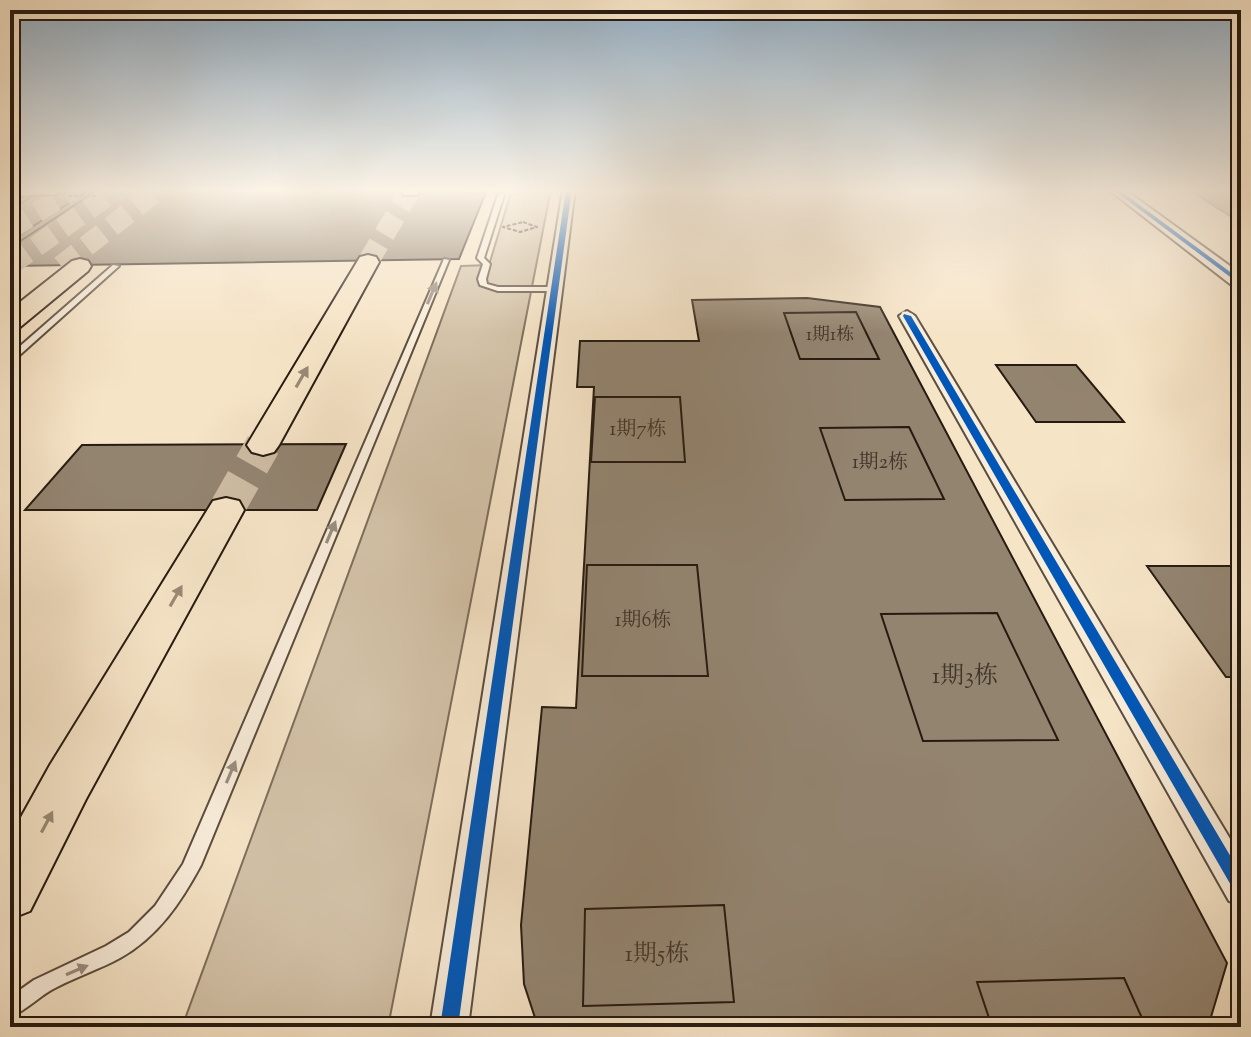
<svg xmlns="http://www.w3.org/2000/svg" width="1251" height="1037" font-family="'Sorts Mill Goudy','Noto Serif SC',serif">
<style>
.green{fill:#d3c2a8;stroke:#7d6e5c;stroke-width:2}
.water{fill:#b0a089;stroke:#796b59;stroke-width:2}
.building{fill:#938470;stroke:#271b11;stroke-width:2}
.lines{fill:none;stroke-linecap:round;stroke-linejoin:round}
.trunk-tunnel-far1{stroke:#cdbca3;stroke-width:21;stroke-dasharray:21 11;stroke-linecap:butt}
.trunk-tunnel{stroke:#cdbca3;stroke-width:35;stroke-dasharray:35 17;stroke-linecap:butt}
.service-casing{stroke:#5b4d3e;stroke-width:4}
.minor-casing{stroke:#5b4d3e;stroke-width:4}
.tertiary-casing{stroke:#5b4d3e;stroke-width:4}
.secondary-casing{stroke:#271b11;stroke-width:4}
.trunk-casing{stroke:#271b11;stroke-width:4}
.path{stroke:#271b11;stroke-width:2;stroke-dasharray:4 2;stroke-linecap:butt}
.service{fill:#f9eddb;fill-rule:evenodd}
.minor{fill:#f9eddb;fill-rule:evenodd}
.tertiary{fill:#f9eddb;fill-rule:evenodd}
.secondary{fill:#f9eddb;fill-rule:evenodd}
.trunk{fill:#f6e4c7;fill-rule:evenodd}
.cycleway-casing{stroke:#f9eddb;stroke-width:5}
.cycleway{fill:#0057b8;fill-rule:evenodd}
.oneway{fill:#9a8e80}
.oneway2{fill:#998a75}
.labels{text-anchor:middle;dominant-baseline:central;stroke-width:7;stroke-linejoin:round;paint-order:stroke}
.far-number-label{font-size:18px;fill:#423529}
.number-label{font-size:20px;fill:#423529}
.near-number-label{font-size:24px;fill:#423529}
</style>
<rect width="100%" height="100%" fill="#f6e4c7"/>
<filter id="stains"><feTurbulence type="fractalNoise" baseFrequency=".0025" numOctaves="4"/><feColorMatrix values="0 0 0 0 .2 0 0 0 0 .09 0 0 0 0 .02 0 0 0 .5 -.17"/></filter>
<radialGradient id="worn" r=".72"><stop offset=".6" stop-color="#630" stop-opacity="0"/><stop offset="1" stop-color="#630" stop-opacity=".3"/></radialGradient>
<path class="green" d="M512 189H551L388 1027H182L461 266 489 265Z"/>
<path class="water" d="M1188 189H1241V223Z"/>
<path class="building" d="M10 189H44L10 210Z
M52 189H99L10 248V200Z
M91 189H269L486 192 459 259 10 266V241Z
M807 298 880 307 1227 963 1208 1027H538L524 984 521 925 542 707 576 708 594 387H577L580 341H699L692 300Z
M856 312 879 359H800L784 313Z
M996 365H1076L1124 422H1036Z
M595 397H680L685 462H591Z
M909 427 944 499 845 500 820 428Z
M346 444 317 510H25L82 445Z
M587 565H697L708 676H582Z
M1147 566H1241V677H1226Z
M997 613 1058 740 923 741 881 614Z
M724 905 734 1002 583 1006 585 909Z
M1124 978 1146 1027H992L977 982Z"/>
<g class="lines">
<path class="trunk-tunnel-far1" d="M10 229 74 189
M368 262 410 191
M10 265 117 189
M61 266 159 189"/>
<path class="trunk-tunnel" d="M226 510 263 445"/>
<g class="service-casing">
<path id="service" d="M471 189H477L475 193H471Z
M501 193 504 195 484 258 490 264 486 279 487 284 498 287H553L557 289 556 291H498L480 285 478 279 483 264 477 258 498 195Z
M444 259 449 260 201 865C181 902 158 937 120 958 100 969 78 976 57 987 40 995 27 1010 10 1017V997L34 980 106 946 129 932 155 906 183 864Z
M113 265 119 266 13 361 10 362V355Z"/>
</g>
<g class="minor-casing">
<path id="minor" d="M563 189H575L468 1027H430Z
M907 311 915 316 1241 857V906L1229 901 899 316Z"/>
</g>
<g class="tertiary-casing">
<path id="tertiary" d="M1108 189H1124L1241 274V289L1234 287Z"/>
</g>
<g class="secondary-casing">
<path id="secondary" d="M10 189H64L56 194 10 196Z"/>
</g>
<g class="trunk-casing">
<path id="trunk" d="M402 189H420L417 195H403Z
M368 255 376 257 379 262 279 445 274 452 263 455 252 452 247 445 357 262 360 257Z
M80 259 88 261 91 266 88 271 19 328 10 331V310L72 261Z
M226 498 239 501 244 510 86 799 30 911 10 919V837L50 765 213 501Z"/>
</g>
<path class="path" d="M68 196H97
M523 222 537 227 520 232 503 227Z"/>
<use href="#service" class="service"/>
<use href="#minor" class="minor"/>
<use href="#tertiary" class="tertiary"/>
<use href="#secondary" class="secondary"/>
<use href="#trunk" class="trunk"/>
<g class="cycleway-casing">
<path id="cycleway" d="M566 189H572L458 1027H440Z
M1112 189H1118L1241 280V285Z
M904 314 911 316 1241 874V897L1236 894 903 316Z"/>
</g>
<use href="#cycleway" class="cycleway"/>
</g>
<defs><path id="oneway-solid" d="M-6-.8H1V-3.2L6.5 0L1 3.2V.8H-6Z" transform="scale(2)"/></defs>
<g class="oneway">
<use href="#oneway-solid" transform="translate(432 293) rotate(-67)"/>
<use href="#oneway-solid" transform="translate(331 532) rotate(-67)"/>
<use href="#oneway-solid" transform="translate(231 772) rotate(-67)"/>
<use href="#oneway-solid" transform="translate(77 970) rotate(-23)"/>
</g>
<g class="oneway2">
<use href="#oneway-solid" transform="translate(302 377) rotate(-60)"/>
<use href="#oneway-solid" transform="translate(176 596) rotate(-60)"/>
<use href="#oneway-solid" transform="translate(47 822) rotate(-62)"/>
</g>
<linearGradient id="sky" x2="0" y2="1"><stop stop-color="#91acc2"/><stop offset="0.57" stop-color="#fbf3e6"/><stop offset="1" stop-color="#fbf3e6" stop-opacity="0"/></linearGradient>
<rect width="1251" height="334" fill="url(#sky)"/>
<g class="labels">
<g class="far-number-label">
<text x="830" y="336">1期1栋</text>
</g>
<g class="number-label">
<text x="638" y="430">1期7栋</text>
<text x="880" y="463">1期2栋</text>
<text x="643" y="621">1期6栋</text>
</g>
<g class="near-number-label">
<text x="965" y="677">1期3栋</text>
<text x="657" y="955">1期5栋</text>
</g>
</g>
<rect width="1251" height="1037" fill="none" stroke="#f6e4c7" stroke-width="40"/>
<rect x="12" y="12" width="1227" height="1013" fill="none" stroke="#271b11" stroke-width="4"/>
<rect x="20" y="20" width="1211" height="997" fill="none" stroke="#271b11" stroke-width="2"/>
<rect width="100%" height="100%" filter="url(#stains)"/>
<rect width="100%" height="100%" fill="url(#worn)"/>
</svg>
